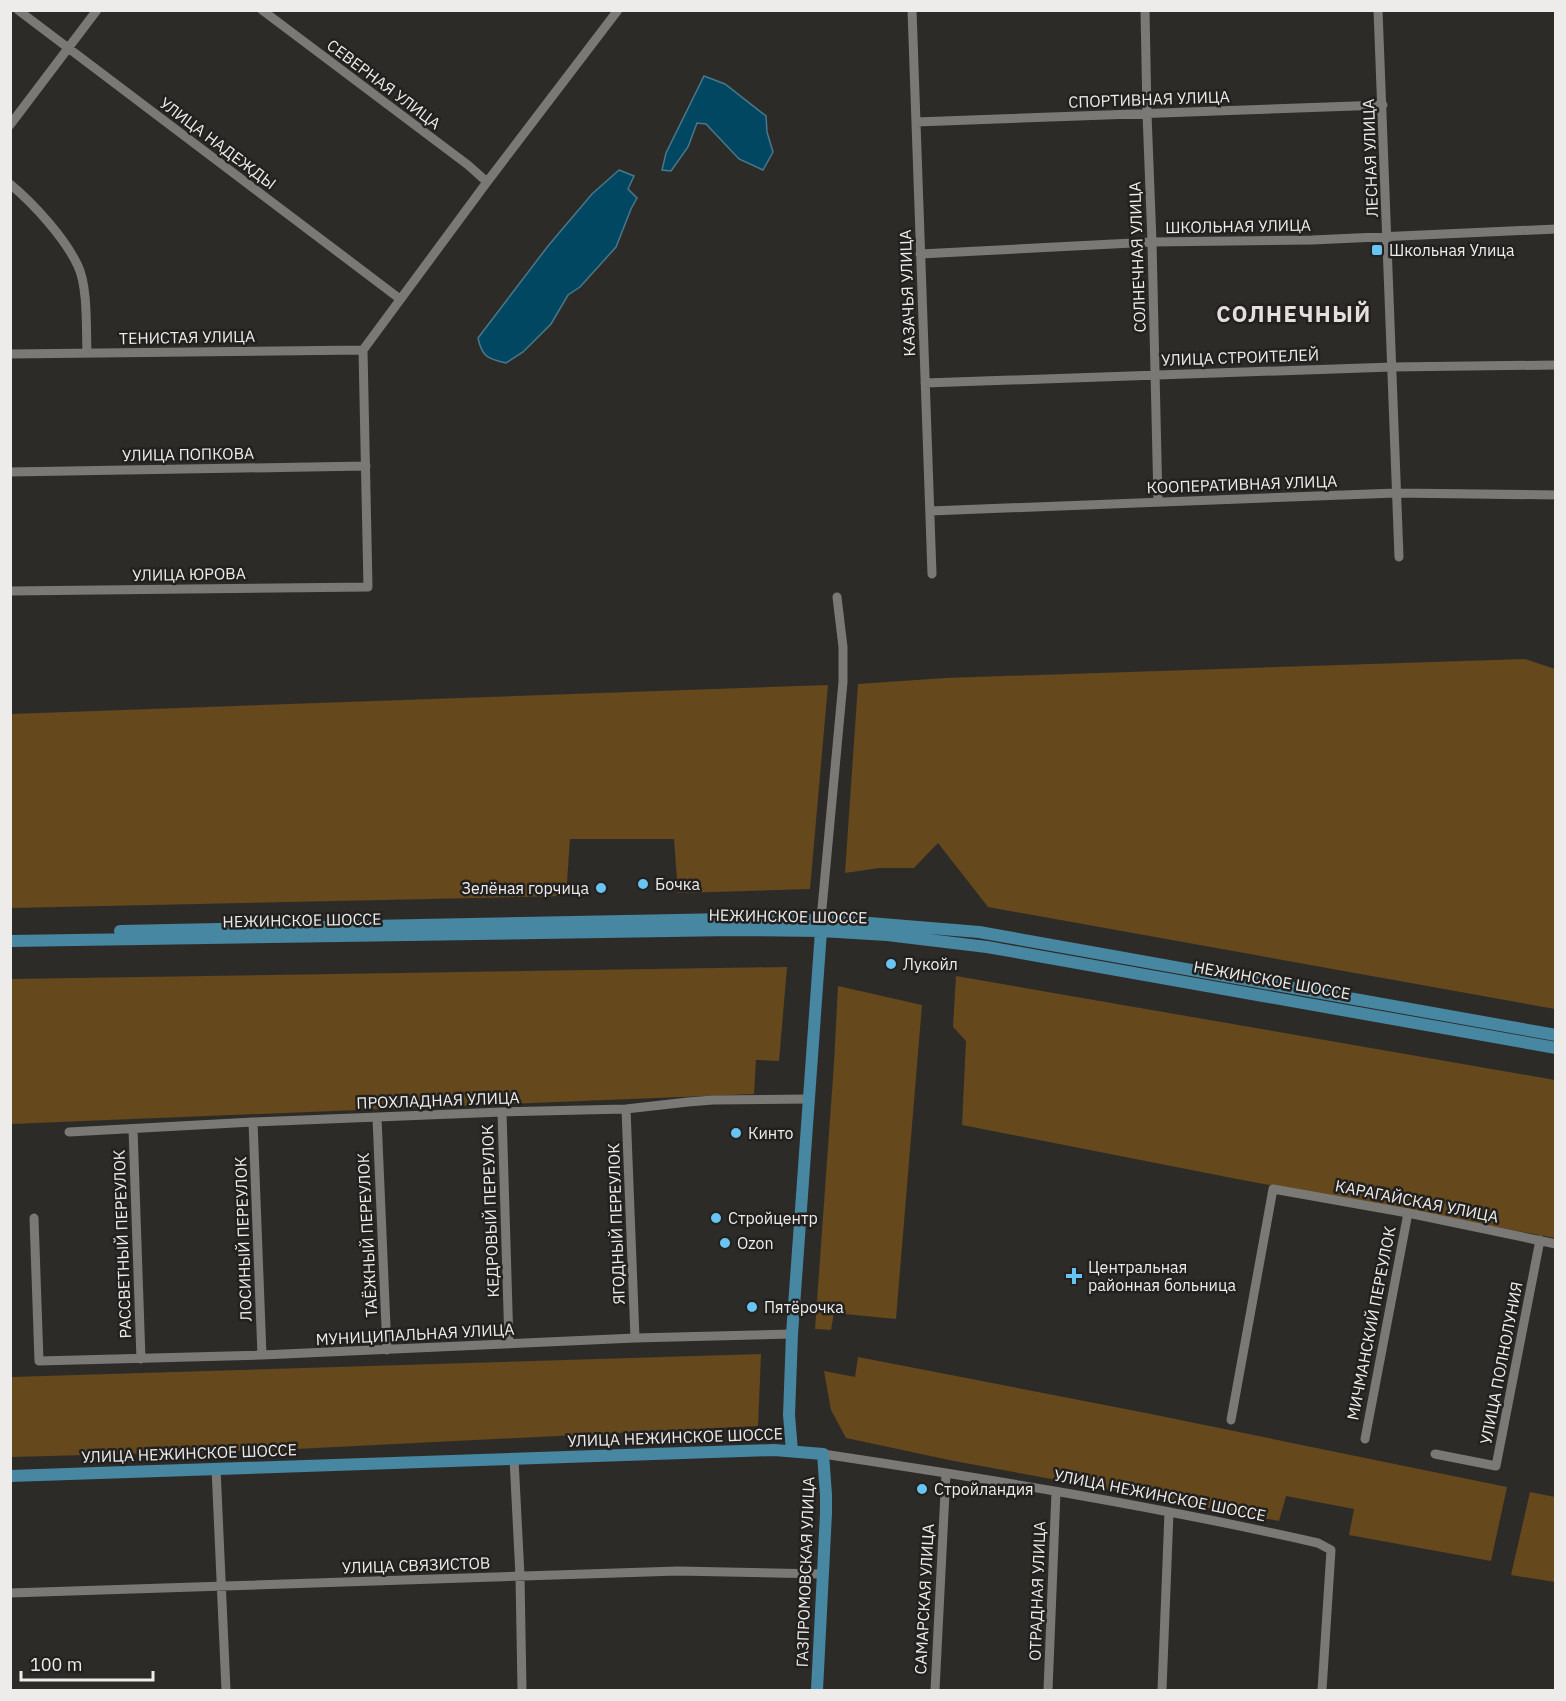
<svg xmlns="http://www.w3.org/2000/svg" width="1566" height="1701" font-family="'IBM Plex Sans',sans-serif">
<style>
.green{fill:#65481c}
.water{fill:#014761;stroke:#48788a;stroke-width:1.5}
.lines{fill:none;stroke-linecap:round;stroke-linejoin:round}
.minor{stroke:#7b7976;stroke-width:9}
.major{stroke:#4787a1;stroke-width:12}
.poi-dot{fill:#68c4f0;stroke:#23211f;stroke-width:2}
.labels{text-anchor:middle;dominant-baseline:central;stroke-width:5;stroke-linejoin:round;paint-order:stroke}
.street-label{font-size:16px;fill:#edecea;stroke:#23211f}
.poi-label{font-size:16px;fill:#edecea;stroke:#23211f;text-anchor:start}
.district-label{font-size:22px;font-weight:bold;letter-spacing:1.5px;fill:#e2dfdc;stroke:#23211f}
</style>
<rect width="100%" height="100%" fill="#2d2b28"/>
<path class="green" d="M1525 659 1555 669V1009L988 907 938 843 914 868H879L845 873 858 684 945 678Z
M828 685 810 889 678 893 674 839H570L566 896 11 908V714Z
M787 967 779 1061 756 1060 754 1094 11 1124 10 979Z
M956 976 1555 1080V1238L1237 1179 962 1125 966 1041 953 1027Z
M838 986 922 1005 896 1319 834 1313 831 1330 815 1329 834 1063Z
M761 1354 758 1426 276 1450 11 1457V1377Z
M858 1357 1146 1413 1507 1487 1491 1561 1349 1535 1354 1509 1286 1496 1279 1521 954 1461 846 1438 831 1410 824 1371 855 1377Z
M1530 1492 1555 1497V1582L1511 1575Z"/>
<path class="water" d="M704 76 725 84 766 116 767 132 773 152 763 170 739 159 706 124 697 123 688 147 671 171 662 170 666 153Z
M619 170 634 176 628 189 637 198 631 209 616 247 580 287 568 295 551 324 523 352 506 363C488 359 482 357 478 338L548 246 592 194Z"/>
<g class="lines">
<path class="minor" d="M18 10 400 299
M262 10 468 165 487 182
M912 10 932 574
M1145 10 1147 114 1152 242 1158 502
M1378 10 1399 557
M916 122 1383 105
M10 125 97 10
M10 184C34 204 65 238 78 266 88 287 86 328 87 353
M920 254 1152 242 1312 240 1556 229
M10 354 363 350
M925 383 1392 367 1556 365
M10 472 366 466
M930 511 1396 493 1556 495
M10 591 368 587 363 350 487 182 618 10
M821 919 843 682V647L837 597
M626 1109 635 1338
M502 1112 509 1344
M377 1118 387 1350
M253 1122 262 1355
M133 1129 141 1359
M69 1132 253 1122 502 1112 626 1109 688 1102 713 1100 809 1099
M34 1218 39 1361 262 1355 635 1338 792 1334
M1231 1420 1273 1189 1408 1213 1556 1244
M1365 1439 1408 1213
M823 1454C989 1479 1155 1506 1318 1543L1331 1550 1322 1690
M1435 1454 1496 1466 1540 1240
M514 1459 520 1576 522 1690
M216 1468 226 1690
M10 1593 678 1571 823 1574
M935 1690 946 1473
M1048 1690 1056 1492
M1162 1690 1169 1512"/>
<path class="major" d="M120 931 729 919 845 921 979 932 1556 1035
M10 941 733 930 821 931 887 935 987 947 1556 1048
M792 1451 789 1415 792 1334 821 931
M10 1476 774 1450 823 1454 826 1495V1513L817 1690"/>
</g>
<g class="poi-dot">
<rect x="1371" y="244" width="12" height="12" rx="3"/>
<circle cx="643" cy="884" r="6"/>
<circle cx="601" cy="888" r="6"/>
<circle cx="891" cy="964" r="6"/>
<circle cx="736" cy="1133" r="6"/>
<circle cx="716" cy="1218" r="6"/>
<circle cx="725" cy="1243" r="6"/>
<path d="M1071 1267h6v6h6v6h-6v6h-6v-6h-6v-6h6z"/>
<circle cx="752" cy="1307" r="6"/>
<circle cx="922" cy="1489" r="6"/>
</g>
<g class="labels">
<g class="street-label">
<text transform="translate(384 84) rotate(37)">СЕВЕРНАЯ УЛИЦА</text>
<text transform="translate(1149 99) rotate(-2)">СПОРТИВНАЯ УЛИЦА</text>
<text transform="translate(218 143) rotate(37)">УЛИЦА НАДЕЖДЫ</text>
<text transform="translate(1370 158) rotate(-92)">ЛЕСНАЯ УЛИЦА</text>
<text transform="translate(1238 226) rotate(-1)">ШКОЛЬНАЯ УЛИЦА</text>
<text transform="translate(1137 257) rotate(-92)">СОЛНЕЧНАЯ УЛИЦА</text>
<text transform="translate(907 293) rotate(-92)">КАЗАЧЬЯ УЛИЦА</text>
<text transform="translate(187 337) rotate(-1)">ТЕНИСТАЯ УЛИЦА</text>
<text transform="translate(1240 357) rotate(-2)">УЛИЦА СТРОИТЕЛЕЙ</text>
<text transform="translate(188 454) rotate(-1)">УЛИЦА ПОПКОВА</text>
<text transform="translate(1242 484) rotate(-2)">КООПЕРАТИВНАЯ УЛИЦА</text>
<text transform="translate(189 574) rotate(-1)">УЛИЦА ЮРОВА</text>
<text transform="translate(788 916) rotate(1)">НЕЖИНСКОЕ ШОССЕ</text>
<text transform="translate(302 920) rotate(-1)">НЕЖИНСКОЕ ШОССЕ</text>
<text transform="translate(1272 980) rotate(10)">НЕЖИНСКОЕ ШОССЕ</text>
<text transform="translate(438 1100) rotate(-2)">ПРОХЛАДНАЯ УЛИЦА</text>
<text transform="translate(1417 1201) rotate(11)">КАРАГАЙСКАЯ УЛИЦА</text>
<text transform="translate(490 1211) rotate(-92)">КЕДРОВЫЙ ПЕРЕУЛОК</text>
<text transform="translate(616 1224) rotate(-92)">ЯГОДНЫЙ ПЕРЕУЛОК</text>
<text transform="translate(367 1235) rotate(-93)">ТАЁЖНЫЙ ПЕРЕУЛОК</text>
<text transform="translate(243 1239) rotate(-92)">ЛОСИНЫЙ ПЕРЕУЛОК</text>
<text transform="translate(122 1244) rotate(-92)">РАССВЕТНЫЙ ПЕРЕУЛОК</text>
<text transform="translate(1371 1323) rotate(-79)">МИЧМАНСКИЙ ПЕРЕУЛОК</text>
<text transform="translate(415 1334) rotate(-3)">МУНИЦИПАЛЬНАЯ УЛИЦА</text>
<text transform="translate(1501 1363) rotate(-79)">УЛИЦА ПОЛНОЛУНИЯ</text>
<text transform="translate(675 1437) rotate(-2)">УЛИЦА НЕЖИНСКОЕ ШОССЕ</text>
<text transform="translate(189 1453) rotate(-2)">УЛИЦА НЕЖИНСКОЕ ШОССЕ</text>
<text transform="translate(1160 1495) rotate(11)">УЛИЦА НЕЖИНСКОЕ ШОССЕ</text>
<text transform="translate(416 1565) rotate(-2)">УЛИЦА СВЯЗИСТОВ</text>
<text transform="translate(805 1572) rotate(-88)">ГАЗПРОМОВСКАЯ УЛИЦА</text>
<text transform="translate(1037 1591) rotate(-88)">ОТРАДНАЯ УЛИЦА</text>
<text transform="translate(924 1599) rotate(-87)">САМАРСКАЯ УЛИЦА</text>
</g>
<g class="poi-label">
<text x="1389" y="250">Школьная Улица</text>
<text x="655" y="884">Бочка</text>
<text x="589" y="888" text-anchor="end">Зелёная горчица</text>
<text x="903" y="964">Лукойл</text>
<text x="748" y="1133">Кинто</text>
<text x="728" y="1218">Стройцентр</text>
<text x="737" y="1243">Ozon</text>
<text x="1088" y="1267">Центральная<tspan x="1088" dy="18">районная больница</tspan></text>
<text x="764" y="1307">Пятёрочка</text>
<text x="934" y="1489">Стройландия</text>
</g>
<g class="district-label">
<text x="1294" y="313">СОЛНЕЧНЫЙ</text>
</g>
</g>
<rect width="1566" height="1701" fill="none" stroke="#edecea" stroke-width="24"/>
<path d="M21 1671v9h132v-9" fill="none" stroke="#edecea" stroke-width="3"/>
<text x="30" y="1671" font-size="18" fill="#edecea" stroke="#23211f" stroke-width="4.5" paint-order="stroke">100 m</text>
</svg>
